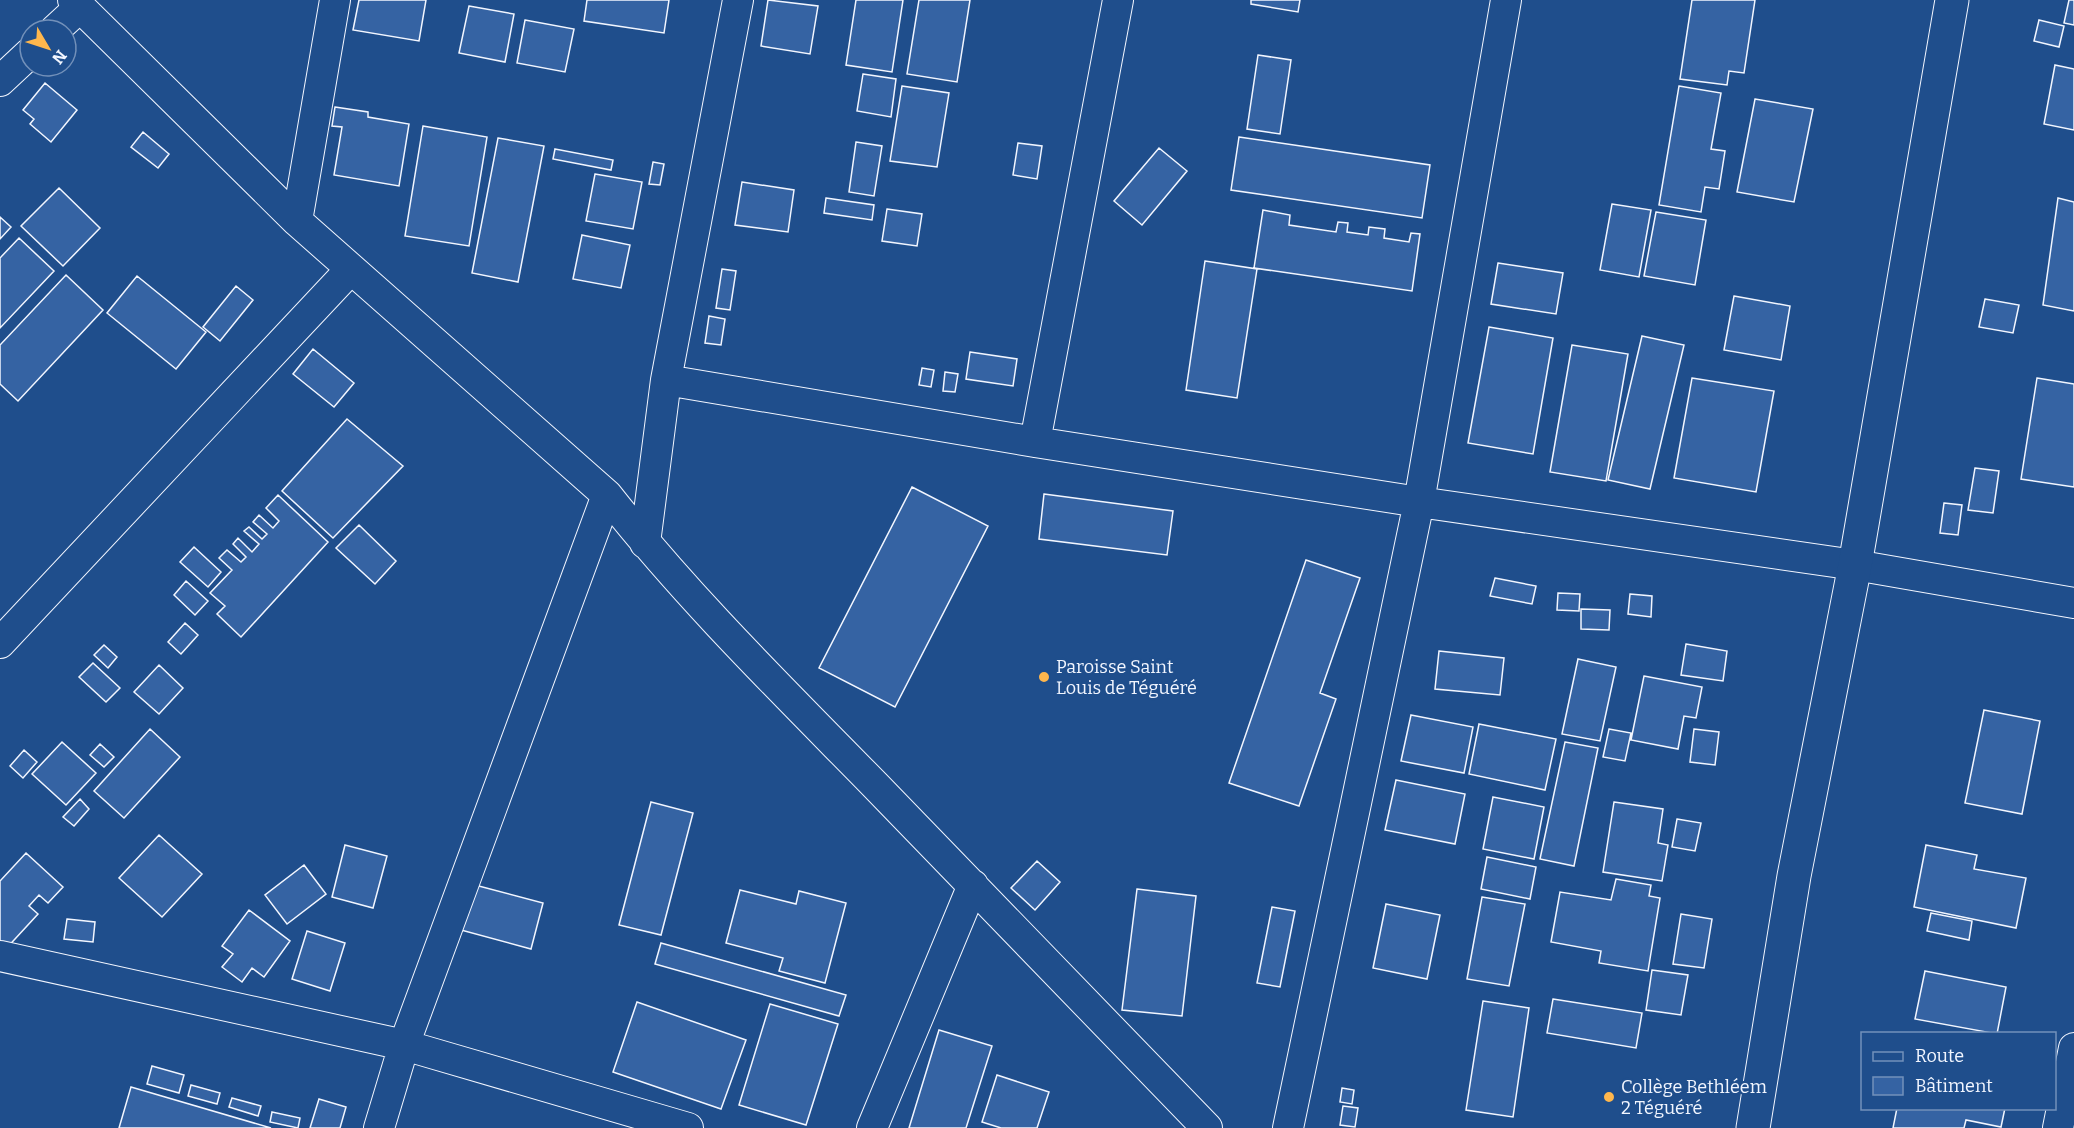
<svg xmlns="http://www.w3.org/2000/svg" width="2074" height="1128" font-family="Bitter,serif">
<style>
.building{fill:#3563a3;stroke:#f2f6ff;stroke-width:1.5}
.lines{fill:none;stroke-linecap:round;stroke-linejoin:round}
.street-casing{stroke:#f2f6ff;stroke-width:32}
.secondary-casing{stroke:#f2f6ff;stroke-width:35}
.street{stroke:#1f4e8c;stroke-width:30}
.secondary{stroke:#1f4e8c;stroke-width:33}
.poi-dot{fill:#ffb74d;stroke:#1f4e8c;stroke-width:2}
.labels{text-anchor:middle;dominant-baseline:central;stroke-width:4.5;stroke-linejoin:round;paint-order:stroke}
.poi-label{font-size:18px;fill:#f2f6ff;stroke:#1f4e8c;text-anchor:start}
</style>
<rect width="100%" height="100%" fill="#1f4e8c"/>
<path class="building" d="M359 0H426L419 41 353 30Z
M587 0H669L664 33 584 21Z
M768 0 818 6 810 54 761 46Z
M856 0H903L892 72 846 65Z
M919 0H970L957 82 907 74Z
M1251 0H1300L1298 12 1251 4Z
M1692 0H1755L1744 73 1729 71 1727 85 1680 79Z
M2069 0H2074V25L2064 23Z
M469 6 514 14 505 62 459 53Z
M525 20 574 29 565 72 517 63Z
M2039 20 2064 26 2059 47 2034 41Z
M1258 55 1291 60 1280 134 1247 129Z
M2055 65 2074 69V130L2044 124Z
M863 74 896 79 891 117 857 111Z
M45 83 77 110 51 142 30 124 34 119 23 110Z
M902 86 949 93 937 167 890 161Z
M1679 86 1721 93 1711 149 1725 151 1719 189 1705 187 1701 212 1659 205Z
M1755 99 1813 109 1794 202 1737 192Z
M335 107 368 112V117L409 124 399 186 334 175 342 127 332 126Z
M423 126 487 137 469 246 405 236Z
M143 132 169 154 158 168 131 147Z
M1239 137 1430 165 1422 218 1231 190Z
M498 138 544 146 518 282 472 273Z
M856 142 882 146 874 196 849 192Z
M1018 143 1042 146 1037 179 1013 175Z
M1159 148 1187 171 1142 225 1114 201Z
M555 149 613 160 611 170 553 159Z
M653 162 664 164 660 185 649 184Z
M595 174 642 182 633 229 586 221Z
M742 182 794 190 788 232 735 225Z
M59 188 100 228 63 266 21 226Z
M826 198 874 205 872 220 824 213Z
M2058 198 2074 202V311L2043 305Z
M1612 204 1651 210 1639 277 1600 270Z
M887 209 922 214 917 246 882 241Z
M1263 210 1290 215 1289 225 1336 232 1338 222 1348 223 1347 232 1368 235 1369 227 1385 229 1384 238 1409 242 1411 233 1420 234 1412 291 1254 268Z
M1656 212 1706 220 1695 285 1644 276Z
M0 217 11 227 0 239Z
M582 235 630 245 621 288 573 279Z
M19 238 54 271 0 328V258Z
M1205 261 1257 269 1237 398 1186 390Z
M1498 263 1563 273 1556 314 1491 304Z
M722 269 736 271 730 310 716 308Z
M66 275 103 310 18 401 0 384V345Z
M137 276 206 332 176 369 107 313Z
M236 286 253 300 220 341 203 327Z
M1734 296 1790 306 1781 360 1724 350Z
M1985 299 2019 305 2013 333 1979 327Z
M709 316 725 319 721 345 705 343Z
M1489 327 1553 338 1533 454 1468 443Z
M1642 336 1684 345 1650 489 1608 480Z
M1572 345 1628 354 1606 481 1550 472Z
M313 349 354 383 334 407 293 374Z
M970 352 1017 359 1013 386 966 379Z
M922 368 934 370 931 387 919 385Z
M945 372 958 374 955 392 943 391Z
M1692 378 1774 391 1756 492 1674 478Z
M2037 378 2074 384V487L2021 479Z
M347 419 403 466 333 538 282 491Z
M1975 468 1999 471 1993 513 1968 510Z
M912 487 988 526 895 707 819 668Z
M1044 494 1173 511 1167 555 1039 539Z
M278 495 328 542 241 637 217 614 225 606 210 593 232 570 219 558 227 550 241 562 246 557 233 544 238 538 252 552 259 544 244 531 249 527 262 539 267 534 253 522 259 515 273 528 279 521 266 508Z
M1944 503 1962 505 1958 535 1940 533Z
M359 525 396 561 375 584 336 548Z
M194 547 221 572 208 587 180 562Z
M1306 560 1360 578 1320 693 1336 699 1299 806 1229 783Z
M1495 578 1536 586 1532 604 1490 596Z
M186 581 208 601 195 615 174 595Z
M1558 593 1580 594 1579 611 1557 610Z
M1630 594 1652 596 1651 617 1628 614Z
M1581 609 1610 610 1609 630 1581 629Z
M185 623 198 635 181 654 168 642Z
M1686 644 1727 651 1723 681 1681 675Z
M104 645 117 657 108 668 94 655Z
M1439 651 1504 658 1500 695 1435 689Z
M1578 659 1616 667 1600 741 1562 734Z
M93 663 120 688 106 702 79 677Z
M159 665 183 688 159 714 134 692Z
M1644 676 1702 687 1696 718 1684 716 1678 749 1631 740Z
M1984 710 2040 721 2022 814 1965 803Z
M1411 715 1473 727 1464 773 1401 761Z
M1479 724 1556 739 1545 790 1469 774Z
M150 729 180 757 124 818 94 791Z
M1609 729 1631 733 1625 761 1603 757Z
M1694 729 1719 732 1715 765 1690 762Z
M62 742 96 773 66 805 32 774Z
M1565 742 1598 748 1574 866 1540 859Z
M100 744 114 757 104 767 90 755Z
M24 750 37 762 23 778 10 766Z
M1396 780 1465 794 1455 844 1385 830Z
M1493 797 1544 807 1534 859 1483 849Z
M80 799 89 809 74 826 63 817Z
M651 802 693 813 661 935 619 925Z
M1614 802 1663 809 1658 843 1668 845 1662 881 1603 872Z
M1677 819 1701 823 1695 851 1672 847Z
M159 835 202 874 162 917 119 878Z
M345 845 387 856 373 908 332 897Z
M1926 845 1977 855 1974 869 2026 878 2016 928 1914 907Z
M26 853 63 887 48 903 39 895 29 906 38 914 3 952 0 950V881Z
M1487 857 1536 867 1530 899 1481 889Z
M1037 861 1060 882 1035 910 1011 888Z
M304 865 326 894 287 924 265 895Z
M1616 879 1651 885 1649 896 1660 898 1648 971 1599 963 1601 951 1551 942 1560 892 1611 900Z
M475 885 543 903 531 949 461 930Z
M1137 889 1196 896 1182 1016 1122 1010Z
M740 890 796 904 799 891 846 903 825 983 779 971 783 958 726 943Z
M1482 897 1525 904 1509 986 1467 979Z
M1386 904 1440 915 1427 979 1373 968Z
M1272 907 1295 911 1280 987 1257 983Z
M249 910 290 941 264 977 252 968 242 982 222 967 233 954 222 946Z
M1931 913 1972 921 1969 940 1927 931Z
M1681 914 1712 919 1704 968 1673 964Z
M67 919 95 922 93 942 64 939Z
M307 931 345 943 330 991 292 979Z
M661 943 846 995 839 1016 655 964Z
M1652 970 1688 975 1681 1015 1646 1010Z
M1925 971 2006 987 1997 1034 1915 1019Z
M1553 999 1642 1013 1636 1048 1547 1033Z
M1483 1001 1529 1008 1513 1117 1466 1110Z
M637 1002 746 1040 721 1109 613 1072Z
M770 1004 838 1024 806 1125 739 1105Z
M939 1030 992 1046 966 1128H909Z
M152 1066 184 1075 179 1093 147 1084Z
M997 1075 1049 1092 1037 1128H1001L982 1122Z
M191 1085 220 1093 217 1104 188 1096Z
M131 1087 271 1128H119Z
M1342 1088 1354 1090 1352 1104 1340 1102Z
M232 1098 261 1106 258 1116 229 1107Z
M319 1099 346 1107 340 1128H310Z
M1343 1106 1358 1108 1355 1127 1340 1125Z
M1897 1108H2005L2001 1127 1966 1120 1964 1128H1893Z
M272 1112 300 1118 298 1128 270 1122Z"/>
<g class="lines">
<g class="street-casing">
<path id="street" d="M73 0 297 221 607 495C688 598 783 691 875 785 986 899 1097 1013 1207 1128
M55 30 80 7
M0 81 30 53
M297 221 335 0
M666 380 1035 442 1419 502 1855 565 2074 603
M1035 442 1118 0
M645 543 666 380 738 0
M0 643 351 269
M0 956 404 1045 688 1128
M379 1128 404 1045 607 495
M872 1128 973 885
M1288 1128 1419 502 1506 0
M2058 1128 2074 1048"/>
</g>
<g class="secondary-casing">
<path id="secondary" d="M1753 1128 1794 876 1855 565 1952 0"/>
</g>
<use href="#street" class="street"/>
<use href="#secondary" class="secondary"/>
</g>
<g class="poi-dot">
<circle cx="1044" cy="677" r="6"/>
<circle cx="1609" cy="1097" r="6"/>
</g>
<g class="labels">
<g class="poi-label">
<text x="1056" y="667">Paroisse Saint<tspan x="1056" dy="21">Louis de Téguéré</tspan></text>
<text x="1621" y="1087">Collège Bethléem<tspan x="1621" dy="21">2 Téguéré</tspan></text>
</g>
</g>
<rect x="1861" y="1032" width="195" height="78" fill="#1f4e8c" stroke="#7391ba" stroke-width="1.5"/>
<rect x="1873" y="1052" width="30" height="9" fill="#1f4e8c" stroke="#7391ba" stroke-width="1.5"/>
<text x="1915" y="1062" font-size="18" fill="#f2f6ff">Route</text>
<rect x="1873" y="1077" width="30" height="18" fill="#3563a3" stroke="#7391ba" stroke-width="1.5"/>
<text x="1915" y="1092" font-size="18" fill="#f2f6ff">Bâtiment</text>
<g transform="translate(48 48) rotate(129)"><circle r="28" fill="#1f4e8c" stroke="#7391ba" stroke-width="1.5"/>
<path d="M0-4.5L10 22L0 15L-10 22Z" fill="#ffb74d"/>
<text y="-9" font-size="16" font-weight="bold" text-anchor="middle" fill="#f2f6ff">N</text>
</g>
</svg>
